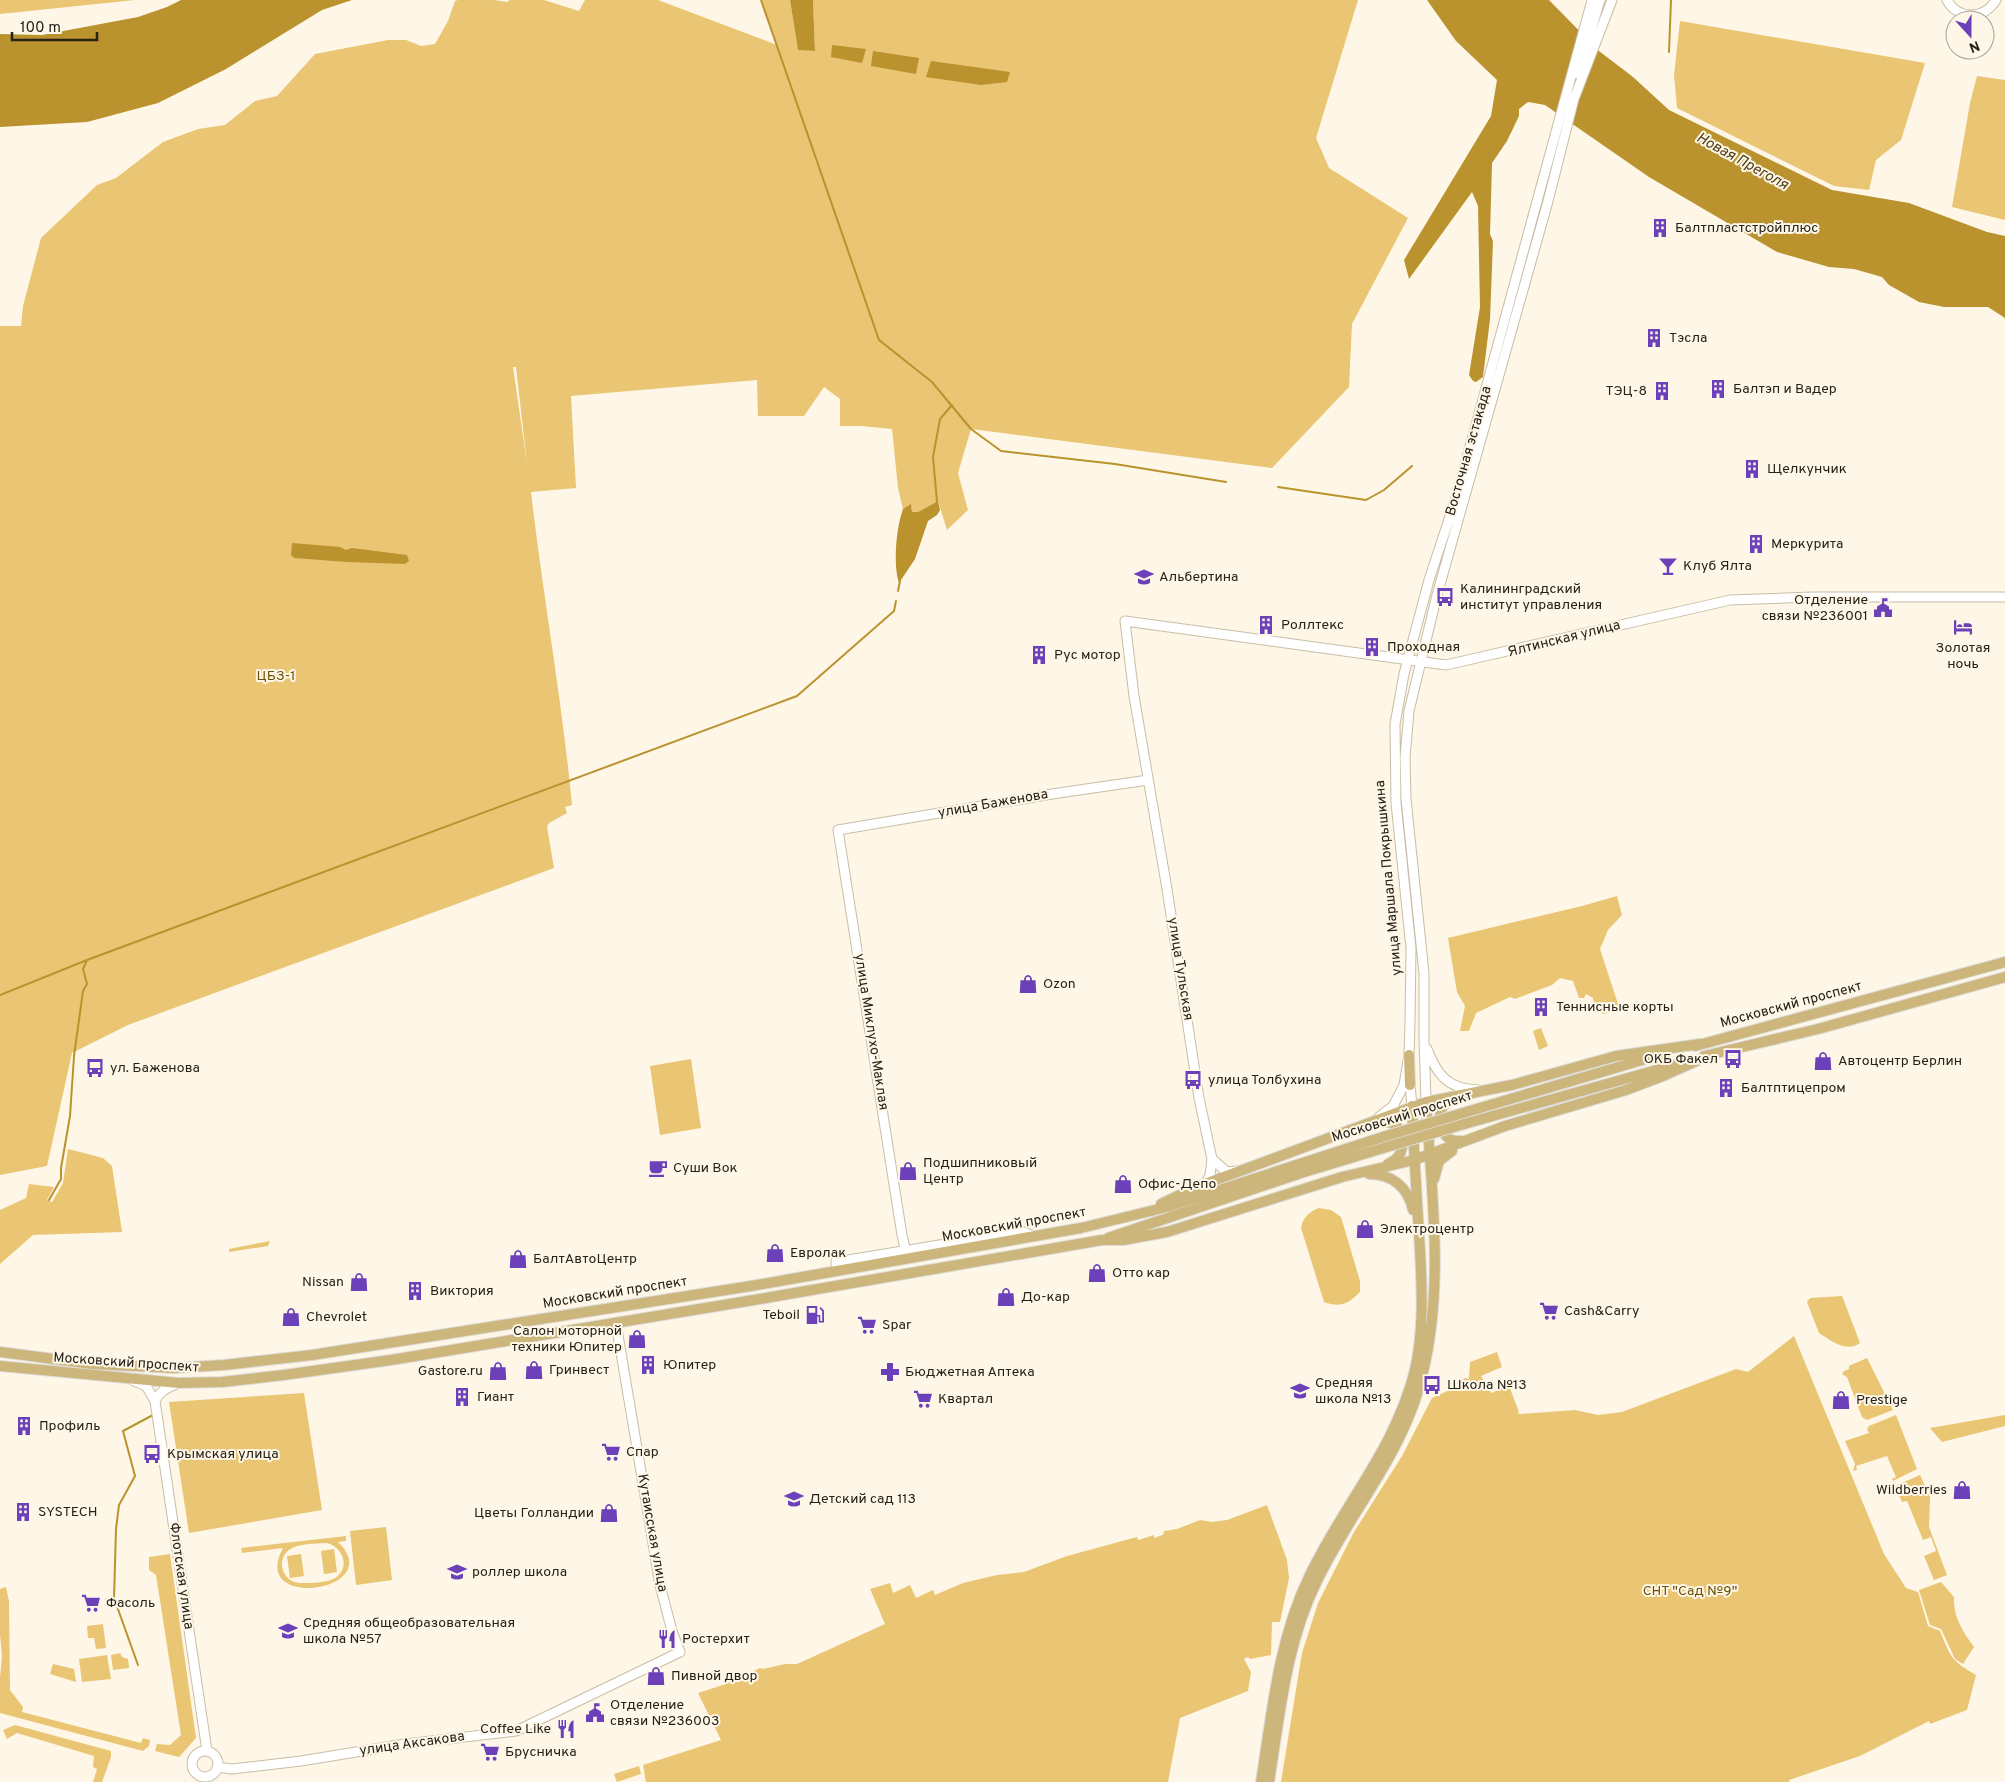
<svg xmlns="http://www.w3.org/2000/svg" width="2005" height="1782" font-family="Overpass,sans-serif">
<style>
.green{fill:#eac573;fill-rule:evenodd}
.water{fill:#ba922e}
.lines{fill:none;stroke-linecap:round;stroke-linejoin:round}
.stream{stroke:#ba922e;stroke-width:2}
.secondary-casing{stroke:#c9bda4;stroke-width:11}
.primary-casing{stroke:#dcdcda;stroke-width:12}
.secondary{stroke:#fff;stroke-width:9}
.primary{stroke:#cdb67c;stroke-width:10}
.primary-bridge-casing{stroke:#dcdcda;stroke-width:12;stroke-linecap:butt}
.primary-bridge{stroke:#cdb67c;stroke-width:10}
.labels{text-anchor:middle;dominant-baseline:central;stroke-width:4;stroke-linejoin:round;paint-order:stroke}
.poi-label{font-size:14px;fill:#262218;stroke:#fef7e7;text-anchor:start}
.street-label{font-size:14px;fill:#262218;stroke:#fef7e7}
.park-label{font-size:14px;fill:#6d5203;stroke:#fef7e7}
.water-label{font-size:15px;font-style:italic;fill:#4f3e16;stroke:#fef7e7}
</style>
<rect width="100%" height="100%" fill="#fef7e7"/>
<path class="green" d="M0 0H135L0 14Z
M458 0H494L507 2 510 0H544L579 11 585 0H658L777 45 761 0H790L798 49 815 51 813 0H1358L1316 138 1329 168 1408 218 1352 324 1349 387 1272 468 971 429 958 473 968 510 947 530 938 501 918 512H912L911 505 903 509 898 488 892 429 861 426H840V399L824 387 804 416H758L757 380 571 396 576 488 531 492C543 596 562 700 572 805L565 807 567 813 549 823 547 827 554 868 128 1025 72 1053 47 1166 0 1175V326H21L23 306 41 238 97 185 116 178 163 142 198 129 225 125 255 101 277 96 315 54 388 40H406L421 46 435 44 448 21 455 1ZM513 367H516L527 464Z
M1680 21 1925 63 1901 140 1876 160 1869 190 1834 186 1677 108 1674 75Z
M1977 76 2005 80V220L1952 207 1970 103Z
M1617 896 1622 915 1608 930 1600 949 1620 1010 1603 1014 1595 1009 1593 998 1586 994 1584 998H1579L1573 981 1560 978 1552 985 1515 999 1510 997 1476 1013 1469 1031H1460L1465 1006 1457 992 1448 938 1582 906Z
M1541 1028 1548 1046 1539 1050 1533 1031Z
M691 1059 701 1128 660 1135 650 1066Z
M68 1149 103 1158 112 1166 122 1232 33 1235 0 1264V1210L26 1198 29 1184 54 1187 47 1200 52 1202 63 1183Z
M1319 1208 1331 1210 1341 1217 1360 1281V1292C1348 1304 1340 1308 1324 1302L1301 1228C1303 1217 1309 1212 1319 1208Z
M270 1241 268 1246 229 1252V1249Z
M1842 1296 1860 1343C1847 1353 1831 1341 1819 1333L1807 1302 1810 1298Z
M1794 1336 1884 1554 1906 1588 1918 1592 1928 1626 1940 1631C1951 1657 1950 1660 1976 1675L1967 1710 1930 1724 1929 1721 1860 1756 1789 1780V1782H1281L1302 1653 1318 1603 1354 1532 1402 1456 1432 1398 1452 1389 1465 1378 1469 1379 1470 1362 1497 1352 1502 1367 1481 1376 1491 1393 1509 1386 1519 1412 1517 1413 1521 1414 1575 1410 1598 1415 1622 1412 1736 1369 1748 1372Z
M1867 1358 1893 1410 1867 1420 1862 1417 1847 1377 1842 1374 1844 1371 1849 1369V1366Z
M304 1393 322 1510 189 1533 169 1402Z
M1896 1415 1917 1469 1893 1481 1892 1479 1896 1477 1887 1456 1856 1466 1857 1470 1853 1471 1855 1464 1845 1441 1869 1433 1867 1429 1869 1426Z
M2005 1415V1426L1942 1442 1930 1428Z
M1920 1475 1930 1497 1929 1527 1947 1575 1934 1580 1924 1556 1936 1551 1931 1537 1923 1540 1907 1501 1902 1502 1895 1486Z
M1267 1505 1287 1560 1289 1578 1280 1622H1272L1271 1655 1250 1659 1248 1657 1244 1659 1251 1672 1248 1691 1180 1718 1168 1782H646L643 1765 721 1740 698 1693 726 1684 760 1668 763 1669 785 1664H797L885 1624 870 1589 890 1583 893 1593 910 1585 916 1598 933 1590 935 1595 963 1583 997 1575 1024 1572 1067 1556 1137 1537 1138 1540 1154 1535V1538L1163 1535 1164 1531 1177 1529 1200 1520 1211 1522 1227 1520Z
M386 1527 392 1580 356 1585 350 1531Z
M346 1536V1541L338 1542C389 1591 248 1612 283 1548L242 1553 241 1548ZM327 1543C343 1547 351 1568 335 1578 327 1583 310 1583 301 1583 283 1583 275 1561 289 1550 298 1543 316 1544 327 1543Z
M334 1549 337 1572 324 1574 321 1551Z
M170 1554 196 1738 179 1757 155 1751 157 1744 170 1745 181 1735 156 1575 149 1570V1557Z
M301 1554 304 1576 290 1578 287 1556Z
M1941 1582 1954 1597C1953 1617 1963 1632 1974 1647L1963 1664 1955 1659 1941 1629 1930 1625 1919 1590Z
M6 1587 9 1601 10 1690 23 1707 22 1712 141 1743 143 1738 150 1740 149 1746 143 1751 0 1713V1677L2 1656 0 1635V1589Z
M103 1624 106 1648 96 1649 94 1638H88L87 1626Z
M120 1653 122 1657 128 1659 129 1668 113 1670 111 1655Z
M107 1655 111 1679 82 1682 79 1659Z
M53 1664 74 1669 76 1682 50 1674Z
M15 1725 111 1751V1757L102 1782H93L97 1769 93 1767 94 1756 17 1733 7 1739 3 1730Z
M639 1766 641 1774 617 1782 614 1774Z"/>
<path class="water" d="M181 0H352L322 10 226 69 158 103 87 122 0 127V34L42 35 138 17 167 7Z
M790 0H813L815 51 798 50Z
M1427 0H1549L1599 51 1633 77 1669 110 1832 190 1909 203 1987 232 2005 236V318L1988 307H1944L1919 302 1889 285 1882 277 1854 269 1829 267 1777 252 1649 177 1545 105 1528 102 1519 109V116L1507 141 1492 163 1490 234 1493 241 1490 319 1483 377 1476 382 1473 381 1469 375 1480 307 1478 206 1472 192 1409 279 1404 260 1491 116 1497 80 1456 41Z
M832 45 866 49 862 63 831 57Z
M873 51 919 58 916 74 871 66Z
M931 61 1010 72 1007 82 981 85 926 77Z
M938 501 940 510 937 515 928 521 915 559 899 583C893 565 896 528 903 509L911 504 912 512H918Z
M292 543 340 547 346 550 352 548 407 555 409 561 405 564 347 562 294 558 291 555Z"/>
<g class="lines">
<path class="stream" d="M761 0 879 340 932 382 971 429 1001 451 1115 464 1226 482
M1669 52 1671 0
M1278 487 1366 500 1384 490 1412 466
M937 502 933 457 940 419 952 405
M898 591 900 581
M0 995 87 960 797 696 894 611 896 601
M49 1200 61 1179V1168L70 1116 74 1056 83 991 87 984 83 969 87 960
M138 1665 114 1598 116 1529 119 1505 135 1476 123 1431 153 1415"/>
<g class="secondary-casing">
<path id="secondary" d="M1947 0C1958 20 1984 20 1996 0
M1578 74 1600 0
M1427 1049C1437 1075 1448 1089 1478 1090
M1410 1085 1412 1106
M1426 1102 1424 1040V973L1406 799 1405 757 1409 711 1437 595 1547 205 1574 99 1612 0
M1379 1117 1393 1106 1404 1085 1409 1055 1410 1023 1411 948 1396 803 1395 724 1404 674 1429 580 1456 498 1592 0
M1212 1159 1227 1172 1237 1171
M1206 1184 1210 1175 1212 1159 1199 1098 1167 889 1134 696 1125 621 1446 665 1730 600 1812 597H2005
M907 1257 902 1235 838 830 1052 794 1148 780
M837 1271 836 1262 1012 1233 1024 1232 1033 1236
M134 1381 146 1386 155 1401 207 1751
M155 1401C160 1390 168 1388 179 1383
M192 1764a13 13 0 1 1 26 0a13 13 0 1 1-26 0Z
M217 1767 232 1769 301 1761 405 1744 516 1731 680 1652 672 1631 660 1585 616 1323"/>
</g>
<g class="primary-casing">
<path id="primary" d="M1695 1046 2005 962
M1409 1055 1410 1085
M1704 1056 1818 1029 2005 977
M1455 1097C1450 1100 1445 1103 1442 1108 1439 1113 1440 1118 1441 1123 1443 1137 1449 1142 1462 1141
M1463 1113 1659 1055
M1376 1120C1383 1121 1393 1121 1398 1128 1401 1131 1401 1135 1402 1139 1403 1152 1400 1158 1388 1164
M1464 1124 1678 1064
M1369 1174C1392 1174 1408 1187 1413 1210
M1434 1179 1439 1161 1452 1151
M1161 1204 1194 1188 1426 1102 1512 1085 1616 1056 1700 1044
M1108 1238 1301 1173 1390 1146
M0 1352 92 1364 174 1368 224 1365 312 1355 751 1286 1081 1228 1167 1207 1386 1136
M0 1366 179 1383 222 1382 284 1375 391 1360 754 1300 1102 1240H1123L1167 1232 1342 1177 1414 1160 1505 1126 1626 1090 1663 1076 1710 1055
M1261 1782C1272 1713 1278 1641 1309 1577 1343 1505 1395 1450 1415 1370 1424 1330 1422 1290 1420 1250 1417 1202 1414 1154 1412 1106
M1269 1782C1280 1714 1286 1643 1317 1581 1348 1516 1397 1461 1418 1391 1446 1298 1432 1197 1426 1102"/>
</g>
<use href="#secondary" class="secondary"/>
<use href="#primary" class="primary"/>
<g class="primary-bridge-casing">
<path id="primary-bridge" d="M1386 1136 1463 1113
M1390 1146 1464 1124"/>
</g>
<use href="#primary-bridge" class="primary-bridge"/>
</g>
<defs>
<g id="building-bare" transform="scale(1.5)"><path d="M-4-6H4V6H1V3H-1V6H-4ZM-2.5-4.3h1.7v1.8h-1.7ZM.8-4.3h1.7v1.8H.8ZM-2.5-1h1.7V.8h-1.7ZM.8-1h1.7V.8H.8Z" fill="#6b40b8" stroke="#fef7e7" stroke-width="2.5" paint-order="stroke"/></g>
<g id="bar-bare" transform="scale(1.5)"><path d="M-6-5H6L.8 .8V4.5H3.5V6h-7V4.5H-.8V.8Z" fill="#6b40b8" stroke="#fef7e7" stroke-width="2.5" paint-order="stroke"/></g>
<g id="school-bare" transform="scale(1.5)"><path d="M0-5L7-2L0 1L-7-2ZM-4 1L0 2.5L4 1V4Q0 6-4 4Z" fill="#6b40b8" stroke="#fef7e7" stroke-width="2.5" paint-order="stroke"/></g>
<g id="bus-bare" transform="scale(1.5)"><path d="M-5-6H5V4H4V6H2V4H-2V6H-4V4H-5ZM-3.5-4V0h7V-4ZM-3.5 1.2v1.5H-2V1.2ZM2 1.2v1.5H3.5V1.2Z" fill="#6b40b8" stroke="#fef7e7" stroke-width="2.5" paint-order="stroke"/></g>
<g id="civic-bare" transform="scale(1.5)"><path d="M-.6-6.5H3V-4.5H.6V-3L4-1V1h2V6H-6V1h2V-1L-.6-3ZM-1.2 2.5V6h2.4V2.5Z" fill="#6b40b8" stroke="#fef7e7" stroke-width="2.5" paint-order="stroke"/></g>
<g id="hotel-bare" transform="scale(1.5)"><path d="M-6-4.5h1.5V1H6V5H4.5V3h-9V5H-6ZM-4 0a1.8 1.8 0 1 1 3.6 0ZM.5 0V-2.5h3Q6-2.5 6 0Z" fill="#6b40b8" stroke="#fef7e7" stroke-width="2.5" paint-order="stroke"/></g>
<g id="shop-bare" transform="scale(1.5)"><path d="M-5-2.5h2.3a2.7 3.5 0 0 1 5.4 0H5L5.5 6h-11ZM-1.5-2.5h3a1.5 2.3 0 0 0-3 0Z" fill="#6b40b8" stroke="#fef7e7" stroke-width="2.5" paint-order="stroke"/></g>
<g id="cafe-bare" transform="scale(1.5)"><path d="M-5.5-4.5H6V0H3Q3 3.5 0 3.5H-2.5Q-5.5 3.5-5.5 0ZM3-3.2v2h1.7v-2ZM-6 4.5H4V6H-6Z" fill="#6b40b8" stroke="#fef7e7" stroke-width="2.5" paint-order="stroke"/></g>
<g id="supermarket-bare" transform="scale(1.5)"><path d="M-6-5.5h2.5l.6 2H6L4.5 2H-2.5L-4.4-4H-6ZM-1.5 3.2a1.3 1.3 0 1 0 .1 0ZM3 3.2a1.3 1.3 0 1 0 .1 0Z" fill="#6b40b8" stroke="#fef7e7" stroke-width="2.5" paint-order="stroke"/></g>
<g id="fuel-bare" transform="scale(1.5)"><path d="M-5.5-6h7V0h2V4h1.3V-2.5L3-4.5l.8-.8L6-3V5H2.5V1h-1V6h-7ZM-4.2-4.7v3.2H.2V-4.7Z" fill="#6b40b8" stroke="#fef7e7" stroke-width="2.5" paint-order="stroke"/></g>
<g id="pharmacy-bare" transform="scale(1.5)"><path d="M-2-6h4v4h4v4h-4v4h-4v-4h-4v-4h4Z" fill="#6b40b8" stroke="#fef7e7" stroke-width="2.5" paint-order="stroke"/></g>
<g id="restaurant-bare" transform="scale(1.5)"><path d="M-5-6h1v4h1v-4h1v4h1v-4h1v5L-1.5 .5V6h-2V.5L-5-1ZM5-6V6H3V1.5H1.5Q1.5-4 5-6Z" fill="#6b40b8" stroke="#fef7e7" stroke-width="2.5" paint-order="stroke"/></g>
</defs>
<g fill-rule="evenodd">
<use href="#building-bare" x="1660" y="228"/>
<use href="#building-bare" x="1654" y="338"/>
<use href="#building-bare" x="1718" y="389"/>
<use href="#building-bare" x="1662" y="391"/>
<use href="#building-bare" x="1752" y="469"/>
<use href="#building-bare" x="1756" y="544"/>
<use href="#bar-bare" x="1668" y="566"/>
<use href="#school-bare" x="1144" y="577"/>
<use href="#bus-bare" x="1445" y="597"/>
<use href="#civic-bare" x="1883" y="608"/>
<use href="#building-bare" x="1266" y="625"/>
<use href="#hotel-bare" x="1963" y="627"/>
<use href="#building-bare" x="1372" y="647"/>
<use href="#building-bare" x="1039" y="655"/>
<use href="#shop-bare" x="1028" y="984"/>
<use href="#building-bare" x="1541" y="1007"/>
<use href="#bus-bare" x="1733" y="1059"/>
<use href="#shop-bare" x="1823" y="1061"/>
<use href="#bus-bare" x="95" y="1068"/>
<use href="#bus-bare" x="1193" y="1080"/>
<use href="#building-bare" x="1726" y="1088"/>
<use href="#cafe-bare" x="658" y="1168"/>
<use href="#shop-bare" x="908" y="1171"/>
<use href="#shop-bare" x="1123" y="1184"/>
<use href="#shop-bare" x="1365" y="1229"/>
<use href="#shop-bare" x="775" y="1253"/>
<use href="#shop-bare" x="518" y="1259"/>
<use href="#shop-bare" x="1097" y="1273"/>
<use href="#shop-bare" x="359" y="1282"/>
<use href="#building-bare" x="415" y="1291"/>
<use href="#shop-bare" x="1006" y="1297"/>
<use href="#supermarket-bare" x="1549" y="1311"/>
<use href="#fuel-bare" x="815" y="1315"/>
<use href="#shop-bare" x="291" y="1317"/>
<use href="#supermarket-bare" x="867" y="1325"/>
<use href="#shop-bare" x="637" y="1339"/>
<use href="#building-bare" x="648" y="1365"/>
<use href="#shop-bare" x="534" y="1370"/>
<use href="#shop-bare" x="498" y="1371"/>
<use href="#pharmacy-bare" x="890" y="1372"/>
<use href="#bus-bare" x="1432" y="1385"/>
<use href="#school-bare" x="1300" y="1391"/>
<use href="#building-bare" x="462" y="1397"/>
<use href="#supermarket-bare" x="923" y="1399"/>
<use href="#shop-bare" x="1841" y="1400"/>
<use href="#building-bare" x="24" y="1426"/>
<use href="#supermarket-bare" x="611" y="1452"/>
<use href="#bus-bare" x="152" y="1454"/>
<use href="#shop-bare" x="1962" y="1490"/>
<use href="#school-bare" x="794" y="1499"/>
<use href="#building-bare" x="23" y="1512"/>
<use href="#shop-bare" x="609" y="1513"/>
<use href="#school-bare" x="457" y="1572"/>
<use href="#supermarket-bare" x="91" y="1603"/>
<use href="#school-bare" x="288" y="1631"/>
<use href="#restaurant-bare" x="667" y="1639"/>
<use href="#shop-bare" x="656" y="1676"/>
<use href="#civic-bare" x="595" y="1713"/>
<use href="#restaurant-bare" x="566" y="1729"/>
<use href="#supermarket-bare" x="490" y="1752"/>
</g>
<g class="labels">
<g class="poi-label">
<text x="1675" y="228">Балтпластстройплюс</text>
<text x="1669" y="338">Тэсла</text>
<text x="1733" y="389">Балтэп и Вадер</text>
<text x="1647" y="391" text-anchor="end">ТЭЦ-8</text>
<text x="1767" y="469">Щелкунчик</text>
<text x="1771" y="544">Меркурита</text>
<text x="1683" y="566">Клуб Ялта</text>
<text x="1159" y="577">Альбертина</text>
<text x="1460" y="589">Калининградский<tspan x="1460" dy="16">институт управления</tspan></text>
<text x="1868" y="600" text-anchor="end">Отделение<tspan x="1868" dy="16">связи №236001</tspan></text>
<text x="1281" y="625">Роллтекс</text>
<text x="1387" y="647">Проходная</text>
<text x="1963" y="648" text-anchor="middle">Золотая<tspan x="1963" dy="16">ночь</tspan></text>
<text x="1054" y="655">Рус мотор</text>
<text x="1043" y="984">Ozon</text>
<text x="1556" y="1007">Теннисные корты</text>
<text x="1718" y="1059" text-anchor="end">ОКБ Факел</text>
<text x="1838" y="1061">Автоцентр Берлин</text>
<text x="110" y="1068">ул. Баженова</text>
<text x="1208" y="1080">улица Толбухина</text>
<text x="1741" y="1088">Балтптицепром</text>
<text x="923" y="1163">Подшипниковый<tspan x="923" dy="16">Центр</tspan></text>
<text x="673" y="1168">Суши Вок</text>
<text x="1138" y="1184">Офис-Депо</text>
<text x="1380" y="1229">Электроцентр</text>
<text x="790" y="1253">Евролак</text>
<text x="533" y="1259">БалтАвтоЦентр</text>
<text x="1112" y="1273">Отто кар</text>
<text x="344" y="1282" text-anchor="end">Nissan</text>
<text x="430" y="1291">Виктория</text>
<text x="1021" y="1297">До-кар</text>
<text x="1564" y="1311">Cash&amp;Carry</text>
<text x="800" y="1315" text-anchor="end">Teboil</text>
<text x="306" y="1317">Chevrolet</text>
<text x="882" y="1325">Spar</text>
<text x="622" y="1331" text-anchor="end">Салон моторной<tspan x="622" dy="16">техники Юпитер</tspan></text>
<text x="663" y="1365">Юпитер</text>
<text x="549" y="1370">Гринвест</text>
<text x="483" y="1371" text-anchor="end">Gastore.ru</text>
<text x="905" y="1372">Бюджетная Аптека</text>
<text x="1315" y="1383">Средняя<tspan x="1315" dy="16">школа №13</tspan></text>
<text x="1447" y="1385">Школа №13</text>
<text x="477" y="1397">Гиант</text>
<text x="938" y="1399">Квартал</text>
<text x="1856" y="1400">Prestige</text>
<text x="39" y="1426">Профиль</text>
<text x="626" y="1452">Спар</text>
<text x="167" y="1454">Крымская улица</text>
<text x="1947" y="1490" text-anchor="end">Wildberries</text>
<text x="809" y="1499">Детский сад 113</text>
<text x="38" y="1512">SYSTECH</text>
<text x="594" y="1513" text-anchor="end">Цветы Голландии</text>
<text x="472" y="1572">роллер школа</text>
<text x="106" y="1603">Фасоль</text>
<text x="303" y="1623">Средняя общеобразовательная<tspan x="303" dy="16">школа №57</tspan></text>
<text x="682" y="1639">Ростерхит</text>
<text x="671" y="1676">Пивной двор</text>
<text x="610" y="1705">Отделение<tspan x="610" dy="16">связи №236003</tspan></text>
<text x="551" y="1729" text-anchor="end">Coffee Like</text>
<text x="505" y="1752">Брусничка</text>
</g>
<g class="street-label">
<text transform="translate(1469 451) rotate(-74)">Восточная эстакада</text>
<text transform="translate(1564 639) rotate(-14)">Ялтинская улица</text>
<text transform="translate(993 804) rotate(-10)">улица Баженова</text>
<text transform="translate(1389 878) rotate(-95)">улица Маршала Покрышкина</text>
<text transform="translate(1180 969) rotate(81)">улица Тульская</text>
<text transform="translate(1791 1005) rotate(-15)">Московский проспект</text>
<text transform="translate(871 1032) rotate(81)">улица Миклухо-Маклая</text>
<text transform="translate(1402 1117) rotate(-17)">Московский проспект</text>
<text transform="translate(1014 1225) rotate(-10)">Московский проспект</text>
<text transform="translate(615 1293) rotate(-9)">Московский проспект</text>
<text transform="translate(126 1363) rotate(4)">Московский проспект</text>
<text transform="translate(652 1533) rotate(80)">Кутаисская улица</text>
<text transform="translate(181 1576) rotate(82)">Флотская улица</text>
<text transform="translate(412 1744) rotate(-8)">улица Аксакова</text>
</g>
<g class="park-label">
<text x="276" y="676">ЦБЗ-1</text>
<text x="1690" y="1591">СНТ "Сад №9"</text>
</g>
<g class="water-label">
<text transform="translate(1742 162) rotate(29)">Новая Преголя</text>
</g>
</g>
<g transform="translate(1970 35) rotate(159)"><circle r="24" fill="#fef7e7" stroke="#a8a294"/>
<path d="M0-4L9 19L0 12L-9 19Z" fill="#6b40b8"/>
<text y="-8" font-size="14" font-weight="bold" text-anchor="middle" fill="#262218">N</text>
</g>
<path d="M12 32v8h85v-8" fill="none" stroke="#262218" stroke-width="2.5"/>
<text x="20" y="32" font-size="15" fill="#262218" stroke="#fef7e7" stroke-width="4" paint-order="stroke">100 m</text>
</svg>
